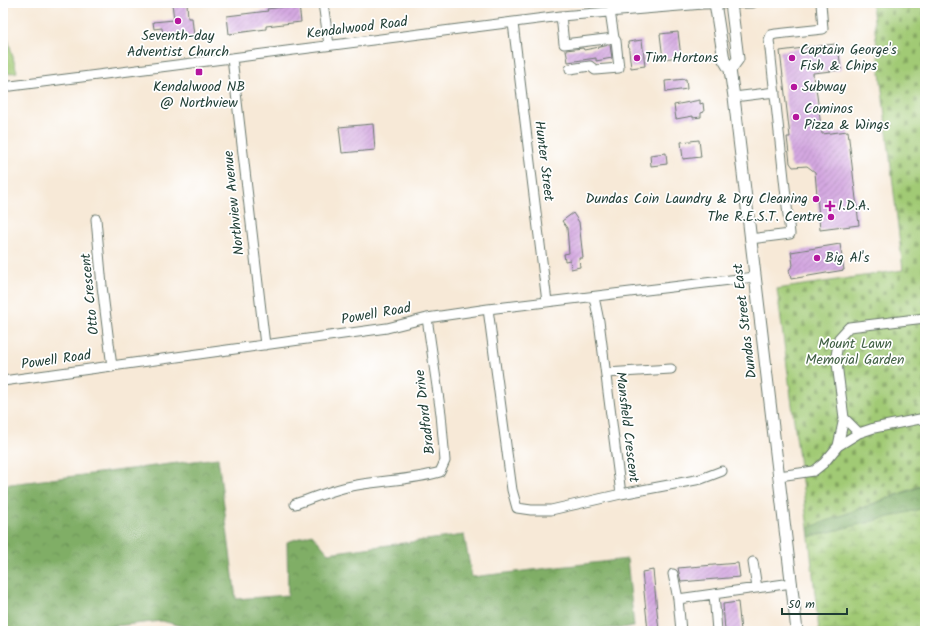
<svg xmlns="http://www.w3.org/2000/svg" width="928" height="634" font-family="Kalam,sans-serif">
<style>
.green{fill:#a1ca75;stroke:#608454}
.forest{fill:url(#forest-crowns);stroke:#50764d}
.wetland{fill:url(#wetland-marsh);stroke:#608454}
.cemetery{fill:url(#cemetery-stones);stroke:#608454}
.building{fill:url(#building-hatch)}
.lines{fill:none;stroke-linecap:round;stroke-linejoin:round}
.minor-casing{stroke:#6b796d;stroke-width:11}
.major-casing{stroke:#6b796d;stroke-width:13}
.minor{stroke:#fff;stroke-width:9}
.major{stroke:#fff;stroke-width:11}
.poi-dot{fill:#b5179e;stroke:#fff;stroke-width:1.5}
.labels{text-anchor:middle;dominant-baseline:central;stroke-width:3.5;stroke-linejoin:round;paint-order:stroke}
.street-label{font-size:14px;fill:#1f3d34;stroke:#fff}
.poi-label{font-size:14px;fill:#1f3d34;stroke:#fff;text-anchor:start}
.park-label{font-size:14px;fill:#406044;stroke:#fff}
</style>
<defs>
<pattern id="forest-crowns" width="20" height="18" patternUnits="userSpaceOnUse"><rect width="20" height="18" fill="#80ae66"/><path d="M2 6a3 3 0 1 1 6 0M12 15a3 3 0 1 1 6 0" fill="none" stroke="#688f55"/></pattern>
<pattern id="wetland-marsh" width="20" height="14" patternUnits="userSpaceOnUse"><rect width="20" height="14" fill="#a1ca75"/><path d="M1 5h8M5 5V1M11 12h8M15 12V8" fill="none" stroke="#83a561"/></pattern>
<pattern id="cemetery-stones" width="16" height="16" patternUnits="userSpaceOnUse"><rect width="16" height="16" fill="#a1ca75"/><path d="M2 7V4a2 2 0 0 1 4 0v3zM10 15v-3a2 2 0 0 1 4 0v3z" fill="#83a561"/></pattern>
<pattern id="building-hatch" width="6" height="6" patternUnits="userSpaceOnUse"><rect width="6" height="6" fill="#d4a8e1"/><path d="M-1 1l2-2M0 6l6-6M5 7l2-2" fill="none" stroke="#ab8ab7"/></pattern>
</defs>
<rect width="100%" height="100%" fill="#fff"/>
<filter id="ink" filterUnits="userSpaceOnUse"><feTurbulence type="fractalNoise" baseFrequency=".025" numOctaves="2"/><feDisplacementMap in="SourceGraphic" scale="8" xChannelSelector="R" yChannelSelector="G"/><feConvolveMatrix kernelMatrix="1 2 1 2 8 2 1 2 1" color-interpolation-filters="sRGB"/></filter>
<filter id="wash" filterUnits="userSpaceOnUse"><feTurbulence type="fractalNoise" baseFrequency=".012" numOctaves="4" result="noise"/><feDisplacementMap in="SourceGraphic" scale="16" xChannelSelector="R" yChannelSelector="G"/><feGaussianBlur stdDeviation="0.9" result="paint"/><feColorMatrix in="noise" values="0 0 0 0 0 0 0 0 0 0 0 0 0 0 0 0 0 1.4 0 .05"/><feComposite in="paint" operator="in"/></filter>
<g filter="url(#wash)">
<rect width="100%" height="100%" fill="#f7e9d7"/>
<path class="green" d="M3 21 17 72 3 74Z"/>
<path class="forest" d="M218 458 236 599 288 595 287 542 312 534 328 553 464 535 472 577 627 559 634 627 571 631H201L162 621 67 631H3V485Z
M925 485V508L809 537 808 528Z"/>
<path class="wetland" d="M925 508V631H819L809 537Z"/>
<path class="cemetery" d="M880 3H925V484L808 528 777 289 903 270 872 4Z"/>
<g id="blocks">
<path class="building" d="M172 3H187L188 18H192L194 36 163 39 162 28 154 29 153 22 174 20Z
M299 5 301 22 266 26V29L229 34 227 16 268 11 267 9Z
M678 32 681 57 663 59 660 34Z
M642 40 645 66 631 68 628 42Z
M835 44 838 45 841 70 813 73 814 88H816L822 134 848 131 859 225 820 230 815 172 807 166 793 167 790 163 787 137H790L780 51Z
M610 45 612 58 596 61V58L568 62 566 50 583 48 584 50Z
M686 79 687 89 666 92 665 81Z
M700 100V104L703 103 704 112 701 113V117L693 118V116L676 119 674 105Z
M373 124 375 150 342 153 339 127Z
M699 140 701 157 683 159 681 142Z
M666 153 667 164 651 166 650 155Z
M573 213 579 222 583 258H579L580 267 571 269 570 260 565 261 564 254 569 253 567 228 562 221Z
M840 244 844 270 791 279 789 270 793 265 791 252Z
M738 563 740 577 681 582 678 568Z
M653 570 659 631H648L642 572Z
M738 602 741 631H725L723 604Z"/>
</g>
</g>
<g filter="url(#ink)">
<use href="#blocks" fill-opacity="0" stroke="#6b796d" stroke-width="1"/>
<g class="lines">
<g class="minor-casing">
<path id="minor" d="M323 3 329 45
M561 16 564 44 614 38 610 11
M513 23 547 302
M232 58 265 345
M570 69 590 66 595 70 619 68 616 41 614 38
M3 87 561 16 703 4 753 3
M734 97 775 92
M96 219 102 286 112 367
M750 239 790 234 769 40 771 35 776 34 823 29 821 3
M594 297 599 321 621 494
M488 309 512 490 517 508 531 510H551L621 494 701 479 722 471
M606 373 671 369
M3 381 387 328 427 318 488 309 755 277
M859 433 844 418 836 356 839 338 849 327 925 318
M838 446 844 418
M779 476 814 471 824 463 838 446 859 433 874 428 925 418
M295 504C316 497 336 488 357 485 385 480 413 480 440 472L445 461 441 414 427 318
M753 562 757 588
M673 574 678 599 681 631
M714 594 717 631
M678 599 792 583"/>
</g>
<g class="major-casing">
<path id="major" d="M715 3 724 60 730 70 734 97 797 631
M730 70 738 59 731 3"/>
</g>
<use href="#minor" class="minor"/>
<use href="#major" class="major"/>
</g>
</g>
<g class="poi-dot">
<circle cx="178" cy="21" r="4"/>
<circle cx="637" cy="58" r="4"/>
<circle cx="792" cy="58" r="4"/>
<rect x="195" y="68" width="8" height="8" rx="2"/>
<circle cx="794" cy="87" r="4"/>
<circle cx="796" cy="117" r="4"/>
<circle cx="816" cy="199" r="4"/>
<path d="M828 200h4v4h4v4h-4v4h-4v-4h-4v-4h4z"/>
<circle cx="831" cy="217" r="4"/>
<circle cx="817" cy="258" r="4"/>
</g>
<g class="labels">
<g class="street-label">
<text transform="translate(357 28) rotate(-7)">Kendalwood Road</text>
<text transform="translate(544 161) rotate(83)">Hunter Street</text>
<text transform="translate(234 203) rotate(-96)">Northview Avenue</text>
<text transform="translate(90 294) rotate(-96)">Otto Crescent</text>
<text transform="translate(376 314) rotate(-10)">Powell Road</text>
<text transform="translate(745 321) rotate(-97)">Dundas Street East</text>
<text transform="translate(56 360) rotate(-8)">Powell Road</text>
<text transform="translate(425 412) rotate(-97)">Bradford Drive</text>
<text transform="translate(627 427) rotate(83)">Mansfield Crescent</text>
</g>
<g class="poi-label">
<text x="178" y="36" text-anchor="middle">Seventh-day<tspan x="178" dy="16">Adventist Church</tspan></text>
<text x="800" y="50">Captain George's<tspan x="800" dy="16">Fish &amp; Chips</tspan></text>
<text x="645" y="58">Tim Hortons</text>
<text x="199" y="87" text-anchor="middle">Kendalwood NB<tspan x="199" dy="16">@ Northview</tspan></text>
<text x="802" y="87">Subway</text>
<text x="804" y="109">Cominos<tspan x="804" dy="16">Pizza &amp; Wings</tspan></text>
<text x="808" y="199" text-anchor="end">Dundas Coin Laundry &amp; Dry Cleaning</text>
<text x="838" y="206">I.D.A.</text>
<text x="823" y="217" text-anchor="end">The R.E.S.T. Centre</text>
<text x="825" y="258">Big Al's</text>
</g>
<g class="park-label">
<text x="855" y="344">Mount Lawn<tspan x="855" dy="16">Memorial Garden</tspan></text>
</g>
</g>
<rect width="928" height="634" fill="none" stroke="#fff" stroke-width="16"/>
<path d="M782 608v6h65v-6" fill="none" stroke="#1f3d34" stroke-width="2"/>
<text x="788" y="608" font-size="12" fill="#1f3d34" stroke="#ffffff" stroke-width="3" paint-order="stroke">50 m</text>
</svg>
